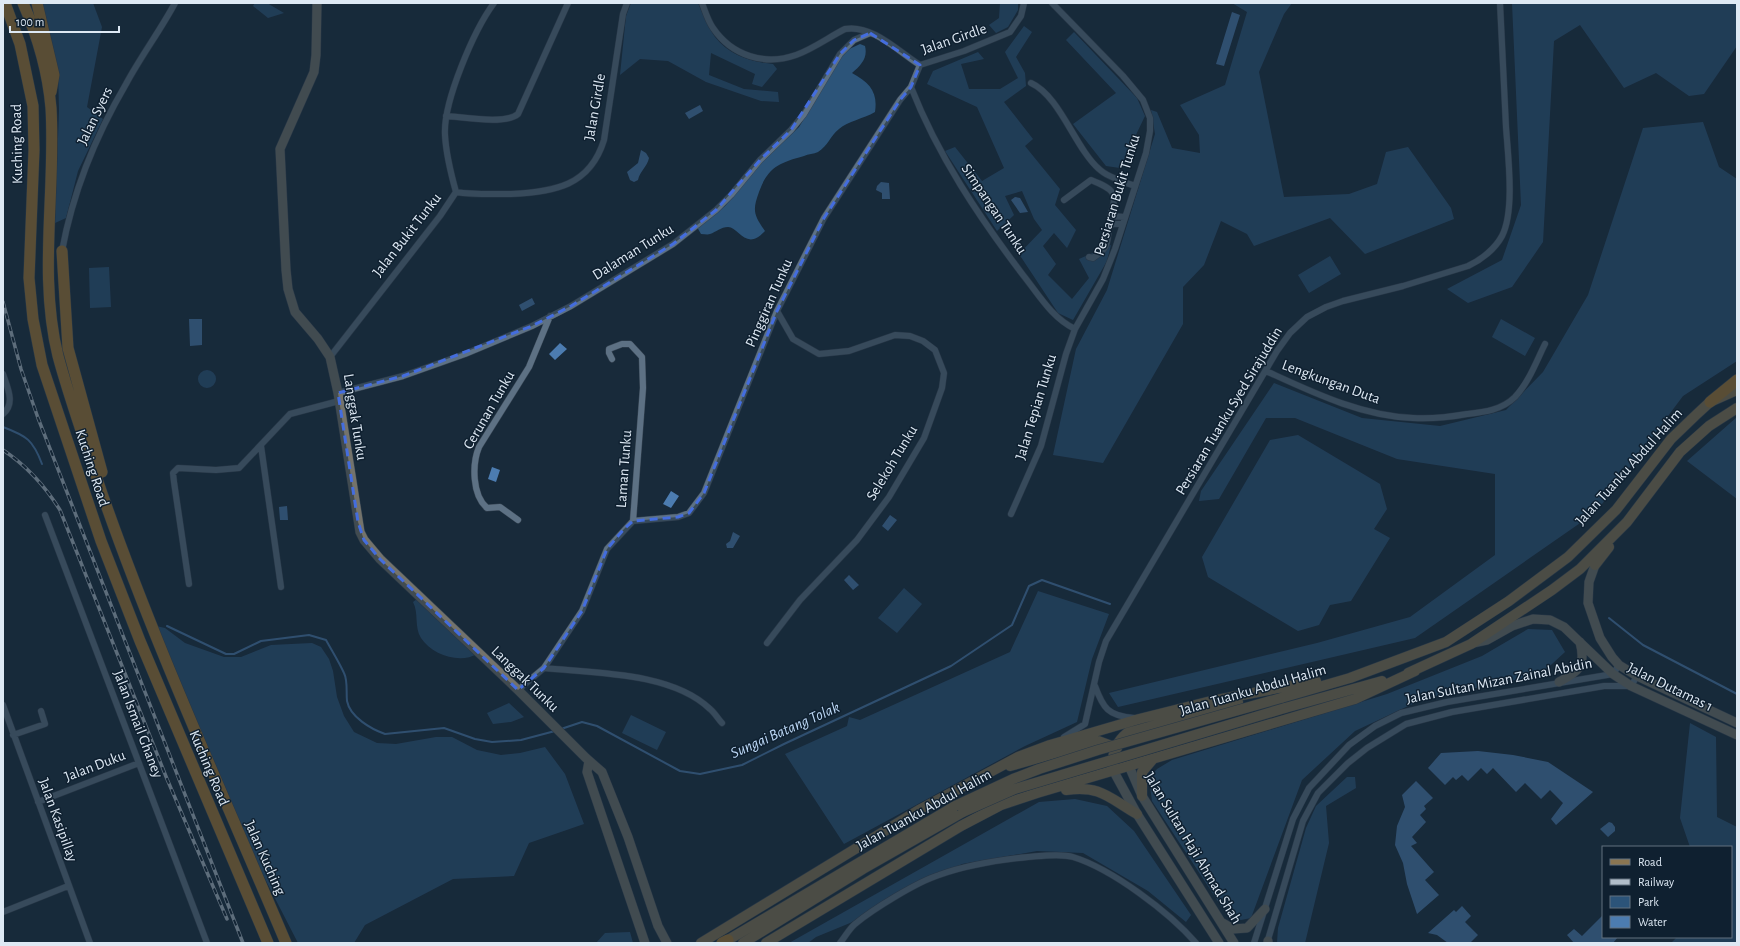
<svg xmlns="http://www.w3.org/2000/svg" width="1740" height="946" font-family="'Alegreya Sans',sans-serif">
<style>
.green{fill:#2c5479}
.water{fill:#4c7cb0}
.lines{fill:none;stroke-linecap:round;stroke-linejoin:round}
.stream{stroke:#4c7cb0;stroke-width:2}
.street-casing{stroke:#384654;stroke-width:7}
.secondary-casing{stroke:#384654;stroke-width:10}
.primary-casing{stroke:#384654;stroke-width:11}
.highway-casing{stroke:#384654;stroke-width:12}
.street{stroke:#5d7184;stroke-width:6}
.secondary{stroke:#74736b;stroke-width:9}
.primary{stroke:#8a7652;stroke-width:10}
.highway{stroke:#a87930;stroke-width:11}
.rail-casing{stroke:#b2bfcb;stroke-width:3.5}
.rail{stroke:#0f2030;stroke-width:2;stroke-dasharray:6;stroke-linecap:butt}
.primary-bridge-casing{stroke:#384654;stroke-width:11;stroke-linecap:butt}
.primary-bridge{stroke:#8a7652;stroke-width:10}
.marked{fill:none;stroke:#446dde;stroke-width:3;stroke-dasharray:8 5;stroke-linejoin:round}
.labels{text-anchor:middle;dominant-baseline:central;stroke-width:3;stroke-linejoin:round;paint-order:stroke}
.street-label{font-size:15px;fill:#dee9f4;stroke:#0f2030}
.water-label{font-size:16px;font-style:italic;fill:#bcd7f5;stroke:#0f2030}
</style>
<rect width="100%" height="100%" fill="#182a3a"/>
<path class="green" d="M40 3H93L102 27 87 107 103 119 78 171 66 218 55 223 59 110 58 70Z
M255 3H267L284 13 268 18 253 6Z
M631 3H698C703 14 708 27 715 37 729 55 751 62 773 64L777 69 762 87 752 84 755 74 711 53 709 75 744 89 778 92 779 102 761 101 706 82 668 61 640 59 620 75 626 16Z
M1000 3H1018V10L1008 27 996 33 989 25 999 18Z
M1232 3H1292L1284 14 1259 72 1284 197 1349 194 1377 184 1386 152 1408 147 1451 208 1454 219 1365 254 1330 218 1254 246 1247 234 1221 221 1204 265 1183 287V324L1103 463 1053 455 1076 349 1107 290 1155 134 1151 110 1157 112 1172 148 1200 153 1199 135 1180 105 1225 85 1247 12Z
M1512 3H1737V46L1704 94 1689 96 1656 73 1624 88 1580 25 1554 41 1543 242 1512 287 1468 303 1447 289 1502 260 1521 205Z
M1024 26 1032 32 1016 57 1025 73 1026 86 1004 102 1033 139 1025 146 1060 189 1055 205 1076 230 1067 248 1054 233 1043 246 1056 264 1048 275 1072 299 1089 278 1079 259 1111 245 1107 261 1073 320 1058 313 1019 254 1042 230 1034 219 1022 191 1005 196 1014 215 997 231 945 151 955 147 982 181 1004 168 977 107 927 84 933 71 978 52 984 59 961 64 969 89H1000L1018 78 1005 52Z
M1074 32 1137 98 1145 116 1120 168 1106 166 1073 124 1116 93 1066 40Z
M860 44 865 46C868 58 861 65 852 73 870 83 878 92 875 112 863 119 848 121 839 129 830 136 828 146 818 152 814 154 808 154 804 156 779 163 768 167 759 192 752 211 754 215 765 231 746 252 739 227 728 227 721 227 716 232 710 234 708 235 704 234 701 234L697 227 725 206 758 166 799 127 845 51Z
M1703 122 1719 167 1737 179V361L1683 396 1596 512 1415 638 1118 707 1109 693 1317 643 1410 617 1495 555V474L1397 459 1295 418H1266L1219 499 1199 501 1201 491 1274 383 1362 418 1440 426 1506 410 1543 372 1588 295 1643 128Z
M1330 256 1341 274 1309 293 1298 275Z
M109 267 111 307 90 308 89 268Z
M1501 319 1535 338 1525 356 1492 337Z
M198 379a9 9 0 1 1 18 0a9 9 0 1 1-18 0Z
M1737 417V499L1687 461Z
M1298 435 1380 484 1387 509 1374 529 1390 538 1351 601 1330 605 1319 625 1298 631 1208 577 1202 557 1270 440Z
M904 588 922 604 897 633 878 618Z
M1038 591 1109 614 1092 659 1077 722 1025 746 844 844 785 754 847 726 849 717 860 720 1010 652Z
M417 599 477 654C460 664 432 655 421 638 414 627 419 613 413 602Z
M156 626 165 628 185 643 224 657H241L271 645 312 643 321 647 329 659 333 671 337 697 344 716 354 732 377 743 396 744 436 737H452L477 750 501 755 520 753 545 747 565 774 584 824 529 843 514 876 453 879 365 925 354 943H298L245 840Z
M1528 629 1552 630 1565 652 1540 675 1423 699 1355 731 1302 780 1251 918 1236 921 1227 915 1152 801 1149 779 1157 769 1172 760 1387 694 1482 656Z
M509 703 524 717 511 722 493 724 487 713Z
M631 715 666 732 657 750 622 733Z
M1690 723 1716 737 1717 817 1737 827V943H1671L1677 937H1731V847H1690L1680 818Z
M1347 777H1355L1356 788 1326 806 1329 843 1305 943H1277L1278 928 1306 828 1316 806Z
M1075 799 1107 806 1134 831 1191 915 1186 922 1148 891 1083 853 1037 851 962 864 850 923 816 937 808 943H789L1039 802Z
M630 932 633 943H596L605 933Z"/>
<path class="water" d="M1232 12 1240 15 1224 66 1216 64Z
M700 105 703 111 689 119 685 113Z
M641 150 646 153 649 158C647 167 640 171 638 180L634 182 630 180 627 172 638 163Z
M881 182 889 183 890 199H882V193L876 190 877 186Z
M1015 197 1020 198 1028 212 1020 213 1011 200Z
M532 298 535 304 522 311 519 305Z
M189 319H202V345L190 346Z
M560 343 567 349 555 360 549 354Z
M492 467 500 470 496 482 488 479Z
M671 491 679 496 671 508 663 504Z
M287 506 288 520H280L279 507Z
M890 515 897 520 888 531 882 526Z
M733 532 740 536 733 548H727L726 544 730 541Z
M849 575 859 585 853 590 844 580Z
M1478 751 1513 755 1548 762 1593 792 1556 825 1551 819 1563 803 1550 790 1541 799 1525 783 1516 792 1493 768 1487 774 1481 768 1468 781 1462 775 1456 780 1453 777 1445 785 1428 768 1441 753Z
M1416 781 1433 798 1424 806 1426 809 1420 815 1426 822 1412 837 1417 843 1411 846 1434 872 1425 880 1439 895 1417 914 1407 884 1403 863 1395 845 1397 826 1405 807 1402 795Z
M1609 822 1612 823 1615 827V831L1608 837 1600 829Z
M1462 906 1471 916 1465 922 1478 935 1470 943H1448L1437 935 1428 933 1454 910 1456 912Z
M1603 915V937H1618L1613 943H1574L1567 935 1574 929 1582 936Z"/>
<g class="lines">
<path class="stream" d="M3 427C27 436 33 440 42 464
M1609 618 1643 645 1737 694
M167 626 226 654H234L261 641 309 635 326 640C332 651 339 662 344 673 348 681 346 692 347 701 350 717 371 729 385 734L444 728 475 739 492 742 521 740 555 731
M561 729 582 722 597 726 680 771 700 774 742 765 784 744 951 666 1012 625 1029 586 1042 580 1110 604"/>
<g class="street-casing">
<path id="street" d="M702 3C705 11 708 21 713 28 732 56 765 66 796 55 813 49 829 37 845 29 872 24 899 52 920 65L964 51 1010 32 1021 16 1024 3
M1031 83C1060 96 1075 148 1099 169 1107 177 1124 182 1135 186
M911 87C938 156 979 217 1023 275 1039 295 1052 318 1075 329
M446 116C463 117 505 125 518 114L568 3
M456 192C474 195 492 194 511 194 554 192 590 186 604 140L623 14 627 3
M1064 200 1091 180C1113 189 1119 192 1110 216L1125 217
M62 251C73 191 95 137 126 84 141 56 160 31 175 3
M1089 257 1093 258C1109 247 1107 245 1109 227L1113 224H1123
M330 357 440 216 456 192C451 174 446 154 445 135 443 102 474 30 494 3
M1266 371C1312 392 1361 416 1413 418 1431 419 1450 417 1467 414 1484 412 1502 410 1515 397 1529 382 1536 362 1545 344
M3 374C7 387 16 403 3 414
M338 393 403 376 465 354 532 326 571 306 673 244 716 210 731 195 760 160 791 130 804 114 840 54 854 40 870 33
M261 446 281 587
M1011 514 1041 446 1066 354 1075 329 1103 279 1115 249 1146 153 1150 131V118L1143 100 1123 76 1052 3
M45 515 207 943
M518 520 500 507 487 508C472 495 472 464 479 447L529 367 550 316
M633 521 678 517 689 513 704 493 777 311 824 218 900 100 911 87 920 65
M189 584 174 482 173 473 178 468 216 470 239 468 290 414 339 401
M767 643 800 600 857 540 889 497 924 438 942 388 944 373 935 350 923 341 910 336 895 335 849 351 819 354 793 339 777 311
M544 668C594 673 672 672 710 709 715 713 718 719 722 723
M1095 686C1103 708 1108 716 1134 718
M518 690 544 668 582 611 607 549 633 521 643 388 642 357 630 344H622L609 349V353L612 359
M3 705 90 943
M13 735 45 724 41 711
M1064 737 1085 724 1099 662 1106 641 1277 351 1290 333 1307 317 1326 307 1343 301 1403 286 1468 266C1481 260 1495 249 1502 236 1515 211 1508 156 1506 127 1504 86 1502 44 1500 3
M38 802 139 763
M3 912 68 886
M840 943C845 937 849 929 855 924 873 909 917 882 939 875 967 865 998 860 1028 857 1041 856 1060 853 1073 857 1112 869 1169 912 1196 943
M1254 943 1293 819 1309 788 1349 745 1375 726 1401 713 1447 702 1613 674 1619 665
M1267 943 1303 821 1318 793 1348 763 1367 748 1406 724 1452 712 1604 686H1631L1637 676"/>
</g>
<g class="secondary-casing">
<path id="secondary" d="M317 3 316 55 314 72 280 149 286 270 288 289 295 312 318 339 330 357 338 393 360 532 364 540 380 559 518 690 586 758 602 772 628 837 658 926 667 943
M1595 565 1589 582 1588 603 1600 638 1612 657 1619 665 1637 676 1737 723
M1473 643 1487 640 1512 626 1533 619 1550 620 1564 627 1613 674 1631 686 1737 735
M1559 682C1580 671 1586 665 1580 642
M589 761 587 772 645 943
M1129 766 1142 796 1234 943
M1113 770 1137 814 1219 943
M1223 923 1233 929 1247 928 1265 909
M1268 941V943"/>
</g>
<g class="primary-casing">
<path id="primary" d="M1595 565 1609 547
M1408 673 1471 644 1552 590 1580 569 1627 522 1680 452 1709 426 1737 408
M1281 698 1350 678 1446 642 1509 601 1568 557 1616 510 1671 439 1697 414 1710 402 1737 390
M1285 708 1382 681
M1010 766 1098 741 1117 748
M1113 766C1112 752 1116 742 1127 733L1238 702
M1066 790C1101 785 1109 798 1137 814
M1142 796V772L1153 759
M701 943 919 810 1018 757 1050 745 1139 719 1211 701 1316 681
M723 943 955 806
M743 943 863 869 963 812
M766 943 961 826 1001 805 1037 793 1355 699 1415 671"/>
</g>
<g class="highway-casing">
<path id="highway" d="M5 3 20 44 33 106 34 150 29 278 33 319 42 365 101 541 140 641 268 943
M23 3C37 35 48 73 51 108 56 191 38 275 58 356 69 397 84 438 97 479 151 637 221 789 286 943
M37 3 54 75 51 92
M62 251 68 348 102 472
M1710 402 1737 380
M722 943 728 940"/>
</g>
<use href="#street" class="street"/>
<use href="#secondary" class="secondary"/>
<use href="#primary" class="primary"/>
<use href="#highway" class="highway"/>
<g class="rail-casing">
<path id="rail" d="M3 302 21 369 38 418 243 943
M3 450C27 466 45 486 60 510L167 779 227 919"/>
</g>
<use href="#rail" class="rail"/>
<g class="primary-bridge-casing">
<path id="primary-bridge" d="M955 806 1013 779 1039 769 1098 750 1281 698
M963 812 1015 789 1285 708"/>
</g>
<use href="#primary-bridge" class="primary-bridge"/>
</g>
<path d="M0 0H1740V946H0ZM870 33 920 65 911 87 900 100 824 218 777 311 704 493 689 513 678 517 633 521 624 529 607 549 582 611 544 668 518 690 380 559 364 540 358 522 338 393 403 376 532 326 571 306 673 244 716 210 760 160 791 130 840 54 854 40Z" fill="#182a3a" fill-opacity=".55" fill-rule="evenodd"/>
<path class="marked" d="M870 33 920 65 911 87 900 100 824 218 777 311 704 493 689 513 678 517 633 521 624 529 607 549 582 611 544 668 518 690 380 559 364 540 358 522 338 393 403 376 532 326 571 306 673 244 716 210 760 160 791 130 840 54 854 40Z"/>
<g class="labels">
<g class="street-label">
<text transform="translate(954 39) rotate(-19)">Jalan Girdle</text>
<text transform="translate(595 107) rotate(-80)">Jalan Girdle</text>
<text transform="translate(95 116) rotate(-64)">Jalan Syers</text>
<text transform="translate(17 144) rotate(-91)">Kuching Road</text>
<text transform="translate(1117 195) rotate(-73)">Persiaran Bukit Tunku</text>
<text transform="translate(994 209) rotate(56)">Simpangan Tunku</text>
<text transform="translate(407 235) rotate(-52)">Jalan Bukit Tunku</text>
<text transform="translate(633 252) rotate(-32)">Dalaman Tunku</text>
<text transform="translate(769 303) rotate(-66)">Pinggiran Tunku</text>
<text transform="translate(1331 382) rotate(20)">Lengkungan Duta</text>
<text transform="translate(1036 407) rotate(-73)">Jalan Tepian Tunku</text>
<text transform="translate(489 410) rotate(-60)">Cerunan Tunku</text>
<text transform="translate(1229 411) rotate(-59)">Persiaran Tuanku Syed Sirajuddin</text>
<text transform="translate(355 417) rotate(81)">Langgak Tunku</text>
<text transform="translate(892 463) rotate(-59)">Selekoh Tunku</text>
<text transform="translate(1629 467) rotate(-48)">Jalan Tuanku Abdul Halim</text>
<text transform="translate(92 468) rotate(72)">Kuching Road</text>
<text transform="translate(624 469) rotate(-86)">Laman Tunku</text>
<text transform="translate(525 679) rotate(44)">Langgak Tunku</text>
<text transform="translate(1499 681) rotate(-11)">Jalan Sultan Mizan Zainal Abidin</text>
<text transform="translate(1670 687) rotate(26)">Jalan Dutamas 1</text>
<text transform="translate(1253 690) rotate(-16)">Jalan Tuanku Abdul Halim</text>
<text transform="translate(138 724) rotate(69)">Jalan Ismail Ghaney</text>
<text transform="translate(95 766) rotate(-21)">Jalan Duku</text>
<text transform="translate(209 768) rotate(67)">Kuching Road</text>
<text transform="translate(924 810) rotate(-29)">Jalan Tuanku Abdul Halim</text>
<text transform="translate(58 820) rotate(70)">Jalan Kasipillay</text>
<text transform="translate(1193 848) rotate(59)">Jalan Sultan Haji Ahmad Shah</text>
<text transform="translate(265 858) rotate(66)">Jalan Kuching</text>
</g>
<g class="water-label">
<text transform="translate(785 730) rotate(-24)">Sungai Batang Tolak</text>
</g>
</g>
<rect width="1740" height="946" fill="none" stroke="#dee9f4" stroke-width="8"/>
<rect x="1602" y="846" width="130" height="92" fill="#0f2030" stroke="#62707e"/>
<rect x="1610" y="859" width="20" height="6" fill="#8a7652" stroke="#62707e"/>
<text x="1638" y="866" font-size="12" fill="#dee9f4">Road</text>
<rect x="1610" y="879" width="20" height="6" fill="#b2bfcb" stroke="#62707e"/>
<text x="1638" y="886" font-size="12" fill="#dee9f4">Railway</text>
<rect x="1610" y="896" width="20" height="12" fill="#2c5479" stroke="#62707e"/>
<text x="1638" y="906" font-size="12" fill="#dee9f4">Park</text>
<rect x="1610" y="916" width="20" height="12" fill="#4c7cb0" stroke="#62707e"/>
<text x="1638" y="926" font-size="12" fill="#dee9f4">Water</text>
<path d="M10 26v6h109v-6" fill="none" stroke="#dee9f4" stroke-width="2"/>
<text x="16" y="26" font-size="12" fill="#dee9f4" stroke="#0f2030" stroke-width="3" paint-order="stroke">100 m</text>
</svg>
